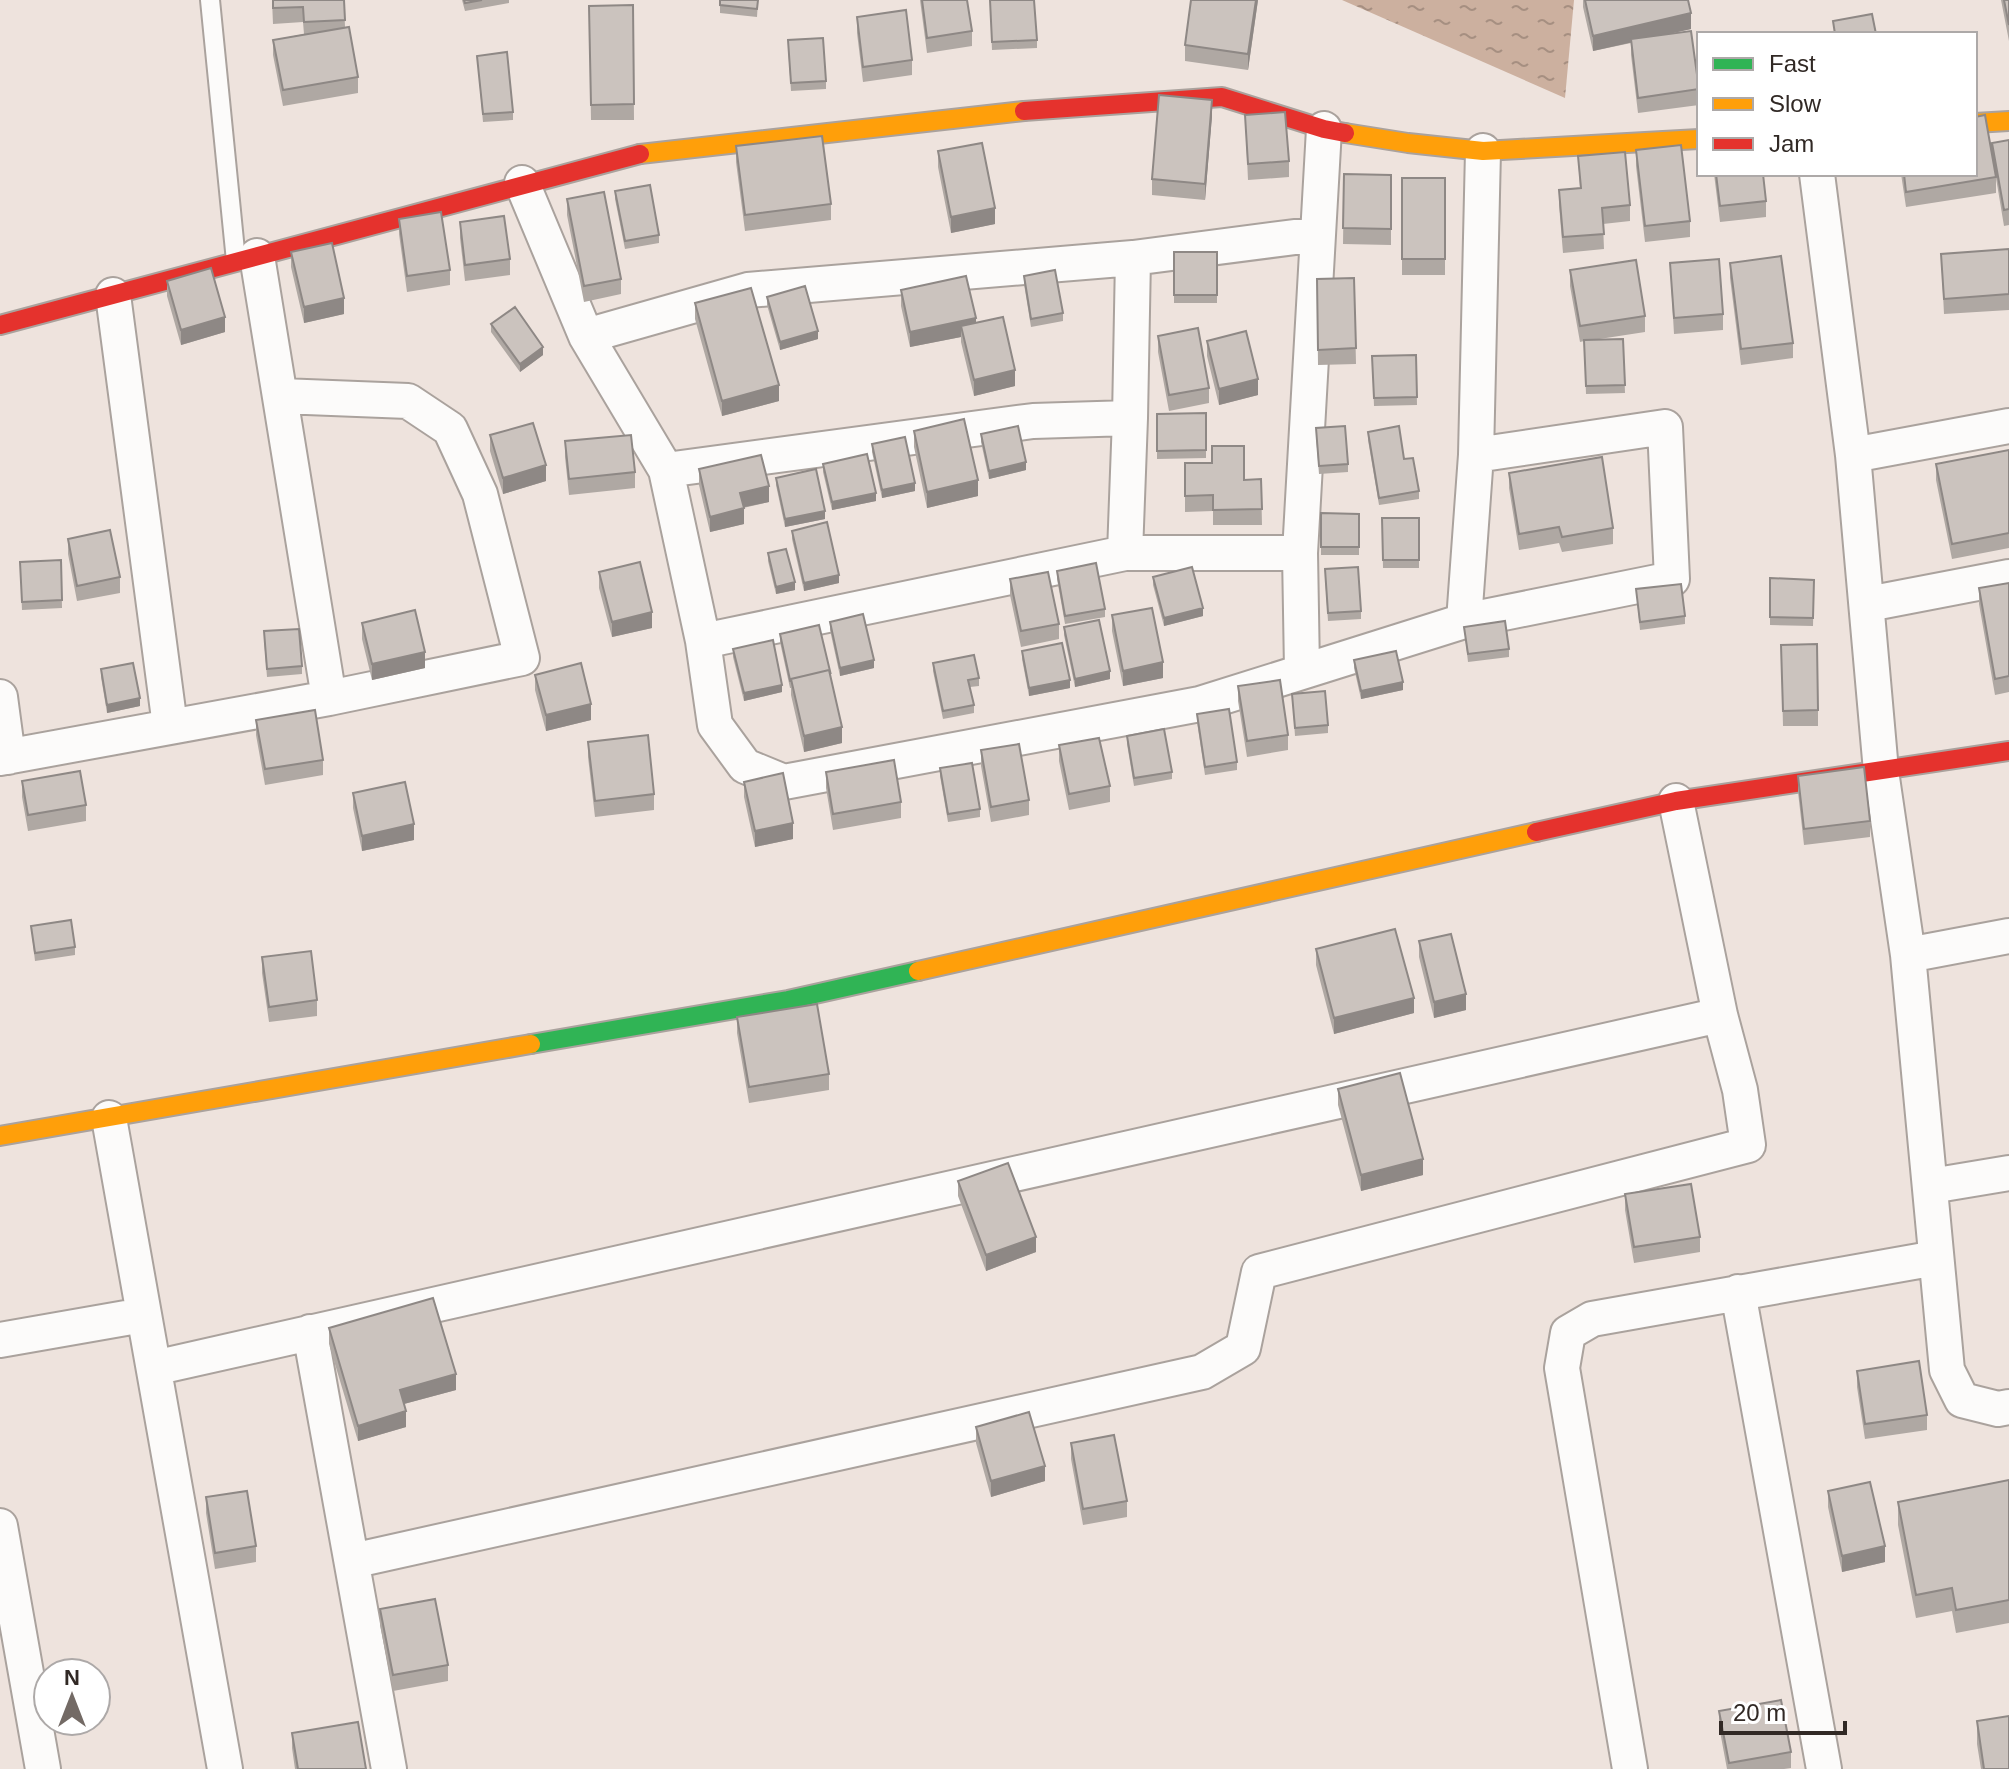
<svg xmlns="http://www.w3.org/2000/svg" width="2009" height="1769" font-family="Helvetica,sans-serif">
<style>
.water{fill:url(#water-ripples)}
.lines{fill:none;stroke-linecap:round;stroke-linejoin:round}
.lane-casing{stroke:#aaa29d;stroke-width:22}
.street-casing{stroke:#aaa29d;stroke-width:38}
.fast-casing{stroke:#aaa29d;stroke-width:22}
.slow-casing{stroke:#aaa29d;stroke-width:22}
.jam-casing{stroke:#aaa29d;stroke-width:22}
.lane{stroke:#fcfbfa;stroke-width:18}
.street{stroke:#fcfbfa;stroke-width:34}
.fast{stroke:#30b455;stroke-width:18}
.slow{stroke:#ff9f0a;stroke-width:18}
.jam{stroke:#e5322d;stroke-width:18}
.wall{fill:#afa8a3}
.shaded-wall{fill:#8e8885}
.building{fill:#cbc3be;stroke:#8e8885;stroke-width:2}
</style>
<defs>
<pattern id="water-ripples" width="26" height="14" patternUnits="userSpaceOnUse" patternTransform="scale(2)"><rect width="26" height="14" fill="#ccb09f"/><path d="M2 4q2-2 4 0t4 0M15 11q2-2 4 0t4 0" fill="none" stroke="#a68f81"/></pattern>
</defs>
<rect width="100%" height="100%" fill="#eee3dd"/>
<path class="water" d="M1342 0H1574L1565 98Z"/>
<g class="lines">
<g class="lane-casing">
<path id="lane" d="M210 0 236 261"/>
</g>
<g class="street-casing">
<path id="street" d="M1817 174 1853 455 1881 771 1908 955 1947 1370 1962 1400 1998 1409 2009 1407
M522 183 586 336 666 470 703 641 715 725 745 766 784 782 1200 704 1464 621 1672 579 1665 427 1476 455
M257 256 329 698
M113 295 170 726
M586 336 748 290 1133 258 1318 234
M1853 455 2009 426
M666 470 1033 421 1130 418 1133 258
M1125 553 1130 418
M1868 604 2009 577
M1464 621 1476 455 1483 151
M703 641 1125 553H1300
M1302 670 1300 553 1324 129
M0 697 8 757
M0 758 329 698 522 658 480 494 450 429 408 401 281 396
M1908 955 2009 936
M109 1118 225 1769
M1931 1186 2009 1173
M1738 1292 1824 1769
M310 1332 389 1769
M0 1340 143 1315
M154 1368 1720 1015
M0 1526 43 1769
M352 1561 1202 1372 1243 1348 1259 1272 1748 1145 1740 1090 1720 1015 1676 801
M1630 1769 1562 1368 1568 1333 1592 1319 1936 1258"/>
</g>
<g class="fast-casing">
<path id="fast" d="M531 1044 788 1000 918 971"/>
</g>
<g class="slow-casing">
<path id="slow" d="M1975 123 2009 121
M1345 133 1408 143 1483 151 1699 139
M640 154 1024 111
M918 971 1536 832
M0 1136 531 1044"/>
</g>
<g class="jam-casing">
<path id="jam" d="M1024 111 1222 97 1324 129 1345 133
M0 325 640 154
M1536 832 1676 801 2009 751"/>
</g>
<use href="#lane" class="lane"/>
<use href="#street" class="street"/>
<use href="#fast" class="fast"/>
<use href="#slow" class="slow"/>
<use href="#jam" class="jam"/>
</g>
<path class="wall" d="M272 0H344L345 27 358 77V93L283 106 273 55V40L304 34 303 22 273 24Z
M462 0H509V3L465 11Z
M720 0H758L757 17 720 13Z
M920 0H967L972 31V46L927 53Z
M990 0 1037 40V48L992 50Z
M1258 0 1248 70 1185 61V45Z
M1583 0H1688L1691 29 1664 35 1699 89V105L1638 113 1631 55V43L1593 51 1583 7Z
M2001 0H2009V41Z
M633 5 634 120H591L589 6Z
M857 17 912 60V75L863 82 857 33Z
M788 48 826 81V89L791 91Z
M477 56 513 112V120L483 122Z
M1245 115 1289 161V177L1248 180Z
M1212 116 1205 200 1152 195V179Z
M2009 140V225L2004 226 1996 178V193L1906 207 1901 174H1975L1992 156V143Z
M736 146 831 204V220L745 231 736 162Z
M1636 150 1690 221V237L1645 242 1636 166Z
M938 151 995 224 951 233 938 167Z
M1578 156 1630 205V221L1603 224 1604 249 1563 253 1559 205V190L1580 188Z
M1344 174 1391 175V245L1343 244Z
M1714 174H1763L1766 201V217L1720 222Z
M1402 178H1445V275H1402Z
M615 191 659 235V243L625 249 615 199Z
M567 199 621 279V294L584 302 567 215Z
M399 219 450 270V285L407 292 399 234Z
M460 222 510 259V275L465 281 460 238Z
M2009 249V310L1944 314 1941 254Z
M291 252 344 314 304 323 291 267Z
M1174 252H1217V303H1174Z
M1670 263 1723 314V330L1674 334Z
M1730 263 1793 343V358L1741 365 1730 278Z
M1570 270 1645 316V332L1593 340 1623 339 1625 393 1586 394 1584 341 1580 342 1570 286Z
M1024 276 1063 313V321L1031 327 1024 284Z
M1354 278 1356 364 1318 365 1317 279Z
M167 281 225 332 181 345 167 296Z
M901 290 976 323 1015 386 974 396 961 342V337L910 347 901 306Z
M767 297 818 339 780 350 767 305Z
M695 303 779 401 722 416 695 319Z
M491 324 543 355 520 372 491 332Z
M1158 336 1209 388V403L1169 411 1158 352Z
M1207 341 1258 395 1219 405 1207 356Z
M1416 355 1417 405 1374 406 1372 356Z
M1206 413V458L1157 459V414Z
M914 431 978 496 927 508 914 447Z
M1368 432 1404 459 1419 491V499L1379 505 1368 440Z
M981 434 1026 470 989 479 981 442Z
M490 435 546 481 503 494 490 451Z
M1316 436 1348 464V472L1319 474Z
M565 441 635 472V488L569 495 565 457Z
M872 444 915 491 882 498 872 452Z
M2009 450V548L1952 559 1936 480V464Z
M1185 463 1244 480 1261 479 1262 525H1213V511L1185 512Z
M823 464 876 501 832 510 823 472Z
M699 469 769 502 743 508 744 524 710 532 699 485Z
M1509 473 1613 528V544L1562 552 1559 543 1519 550 1509 488Z
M776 478 825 519 785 527 776 485Z
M1321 513 1359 514V555H1321Z
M1382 518H1419V568H1383Z
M792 531 839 583 804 591 792 539Z
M68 539 120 577V593L77 601 68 554Z
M768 553 795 590 776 594 768 561Z
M61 560 62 608 22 610 20 562Z
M1057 571 1105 609V617L1065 624 1057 579Z
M599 572 652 628 612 637 599 588Z
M1153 577 1203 616 1164 626 1153 585Z
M1325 577 1361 611V619L1328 621Z
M1770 578 1814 580 1813 626 1770 625Z
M1010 579 1059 624V639L1021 647 1010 595Z
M2009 583V692L1995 695 1979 604V588Z
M1636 589 1685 616V624L1640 630Z
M1112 615 1163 678 1123 686 1112 631Z
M830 622 874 668 840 676 830 630Z
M362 623 425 668 372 680 362 639Z
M1064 627 1110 679 1075 687 1064 635Z
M1464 627 1509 649V657L1468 662Z
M780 634 842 743 804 752 791 695V688H790L780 642Z
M264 639 302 666V674L267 677Z
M1781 645 1818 710V726H1783Z
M733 649 782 692 744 701 733 657Z
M1022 651 1070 688 1029 696 1022 659Z
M1354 660 1403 690 1361 699 1354 668Z
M933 663 979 678V686L970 687 974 705V713L943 719 933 671Z
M101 669 140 706 107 713 101 677Z
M535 675 591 720 546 731 535 690Z
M1238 686 1288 735V750L1247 757 1238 701Z
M1292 694 1328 725V733L1295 736Z
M1197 714 1237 762V770L1205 775 1197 722Z
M256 720 323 760V775L265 785 256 735Z
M1127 736 1172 772V779L1134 786 1127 744Z
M588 742 654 794V810L595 817 588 757Z
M1059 745 1110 786V802L1069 810 1059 761Z
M981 750 1029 800V815L991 822 981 766Z
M940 768 980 809V817L948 822 940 776Z
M826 772 901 802V818L833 830 826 788Z
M1798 776 1870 821V837L1804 845 1798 792Z
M22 781 86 805V821L28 831 22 797Z
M744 782 793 839 755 847 744 797Z
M353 793 414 840 362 851 353 808Z
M31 926 75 947V955L35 961Z
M1419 941 1466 1010 1434 1018 1419 957Z
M1316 949 1414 1013 1334 1034 1316 965Z
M262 957 317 1000V1016L269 1022 262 973Z
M737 1017 829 1074V1090L749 1103 737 1033Z
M1338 1089 1423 1175 1361 1191 1338 1105Z
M958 1181 1036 1252 986 1271 958 1196Z
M1625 1194 1700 1237V1252L1634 1263 1625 1210Z
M329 1328 456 1390 404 1404 406 1427 358 1441 329 1344Z
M1857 1371 1927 1415V1430L1865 1439 1857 1387Z
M976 1427 1045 1481 991 1497 976 1443Z
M1071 1443 1127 1501V1517L1083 1525 1071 1459Z
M2009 1480V1623L1956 1633 1952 1611 1916 1618 1898 1525V1502Z
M1828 1491 1885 1562 1842 1572 1828 1507Z
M206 1497 256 1546V1562L215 1569 206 1513Z
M380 1609 448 1665V1681L393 1691 380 1625Z
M1719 1711 1791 1752V1768L1784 1769H1727L1719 1726Z
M1977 1721 2009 1769H1981L1977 1744Z
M292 1733 366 1769H295L292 1748Z"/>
<path class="shaded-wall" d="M1256 0H1258L1248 70V54Z
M1691 13V29L1593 51V36Z
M1212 100V116L1205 200V184Z
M995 208V224L951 233V217Z
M344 298V314L304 323V307Z
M225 317V332L181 345V330Z
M976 318V334L961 326V337L910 347V332Z
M818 331V339L780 350V342Z
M543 347V355L520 372V364Z
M1015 370V386L974 396V380Z
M1258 379V395L1219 405V389Z
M779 385V401L722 416V401Z
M1026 462V470L989 479V471Z
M546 465V481L503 494V478Z
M978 480V496L927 508V492Z
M915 483V491L882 498V490Z
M769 486V502L740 508V493Z
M876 493V501L832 510V502Z
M744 508V524L710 532V517Z
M825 511V519L785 527V519Z
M839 575V583L804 591V583Z
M795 582V590L776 594V587Z
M1203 608V616L1164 626V618Z
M652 612V628L612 637V622Z
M425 652V668L372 680V664Z
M874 660V668L840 676V668Z
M1163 662V678L1123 686V671Z
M1110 671V679L1075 687V679Z
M1070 680V688L1029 696V688Z
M1403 682V690L1361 699V691Z
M782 685V692L744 701V693Z
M140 698V706L107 713V705Z
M591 704V720L546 731V715Z
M842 727V743L804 752V736Z
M793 823V839L755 847V831Z
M414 824V840L362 851V836Z
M1466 994V1010L1434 1018V1002Z
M1414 998V1013L1334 1034V1018Z
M1423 1159V1175L1361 1191V1175Z
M1036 1237V1252L986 1271V1255Z
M456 1374V1390L400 1405V1390Z
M406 1411V1427L358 1441V1426Z
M1045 1466V1481L991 1497V1481Z
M1885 1546V1562L1842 1572V1556Z"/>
<path class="building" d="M273 0H344L345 20 304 22 303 7 273 8Z
M464 0H482L465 3Z
M720 0H758L757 9 720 5Z
M922 0H967L972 31 927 38Z
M990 0H1034L1037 40 992 42Z
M1191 0H1256L1248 54 1185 45Z
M1585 0H1688L1691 13 1593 36Z
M2004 0H2009V25Z
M633 5 634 104 591 105 589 6Z
M906 10 912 60 863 67 857 17Z
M1872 14 1876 34H1835L1833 21Z
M349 27 358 77 283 90 273 40Z
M1691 31 1699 89 1638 98 1631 39Z
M823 38 826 81 791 83 788 40Z
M507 52 513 112 483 114 477 56Z
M1159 95 1212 100 1205 184 1152 179Z
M1285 112 1289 161 1248 164 1245 115Z
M1985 115 1996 177 1906 192 1904 174H1975V117Z
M822 136 831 204 745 215 736 146Z
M2009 140V209L2004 210 1992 143Z
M982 143 995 208 951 217 938 151Z
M1681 145 1690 221 1645 226 1636 150Z
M1625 152 1630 205 1602 208 1604 234 1563 237 1559 190 1581 188 1578 156Z
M1344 174 1391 175V229L1343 228Z
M1716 174H1763L1766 201 1720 206Z
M1402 178H1445V259H1402Z
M650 185 659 235 625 241 615 191Z
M604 192 621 279 584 286 567 199Z
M441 212 450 270 407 276 399 219Z
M504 216 510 259 465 265 460 222Z
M332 243 344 298 304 307 291 252Z
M2009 249V294L1944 299 1941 254Z
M1174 252H1217V295H1174Z
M1781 256 1793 343 1741 349 1730 263Z
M1719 259 1723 314 1674 318 1670 263Z
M1636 260 1645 316 1580 326 1570 270Z
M211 268 225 317 181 330 167 281Z
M1055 270 1063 313 1031 319 1024 276Z
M966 276 976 318 910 332 901 290Z
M1354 278 1356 348 1318 350 1317 279Z
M805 286 818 331 780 342 767 297Z
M751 288 779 385 722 401 695 303Z
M515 307 543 347 520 364 491 324Z
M1003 317 1015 370 974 380 961 326Z
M1198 328 1209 388 1169 395 1158 336Z
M1246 331 1258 379 1219 389 1207 341Z
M1623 339 1625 385 1586 386 1584 340Z
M1416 355 1417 397 1374 398 1372 356Z
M1206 413V450L1157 451V414Z
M964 419 978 480 927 492 914 431Z
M533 423 546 465 503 478 490 435Z
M1018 426 1026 462 989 471 981 434Z
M1345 426 1348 464 1319 466 1316 428Z
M1399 426 1404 459 1413 458 1419 491 1379 498 1368 432Z
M631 435 635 472 569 479 565 441Z
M905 437 915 483 882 490 872 444Z
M1212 446H1244V480L1261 479 1262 509 1213 510V495L1185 496V463H1212Z
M2009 450V533L1952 544 1936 464Z
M867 454 876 493 832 502 823 464Z
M761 455 769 486 740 493 744 508 710 517 699 469Z
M1602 457 1613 528 1562 537 1559 527 1519 534 1509 473Z
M816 469 825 511 785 519 776 478Z
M1321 513 1359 514V547H1321Z
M1382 518H1419V560H1383Z
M827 522 839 575 804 583 792 531Z
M110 530 120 577 77 586 68 539Z
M786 549 795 582 776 587 768 553Z
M61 560 62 600 22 602 20 562Z
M640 562 652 612 612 622 599 572Z
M1096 563 1105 609 1065 616 1057 571Z
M1192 567 1203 608 1164 618 1153 577Z
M1358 567 1361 611 1328 613 1325 569Z
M1048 572 1059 624 1021 631 1010 579Z
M1770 578 1814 580 1813 618 1770 617Z
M2009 583V676L1995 679 1979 588Z
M1681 584 1685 616 1640 622 1636 589Z
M1152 608 1163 662 1123 671 1112 615Z
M415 610 425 652 372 664 362 623Z
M863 614 874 660 840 668 830 622Z
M1099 620 1110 671 1075 679 1064 627Z
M1505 621 1509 649 1468 654 1464 627Z
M819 625 830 671 829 670 791 679 790 680 780 634Z
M299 629 302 666 267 669 264 631Z
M773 640 782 685 744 693 733 649Z
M1062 643 1070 680 1029 688 1022 651Z
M1817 644 1818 710 1783 711 1781 645Z
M1396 651 1403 682 1361 691 1354 660Z
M974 655 979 678 968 680 974 705 943 711 933 663Z
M133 663 140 698 107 705 101 669Z
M581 663 591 704 546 715 535 675Z
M829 670 842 727 804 736 791 679Z
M1280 680 1288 735 1247 741 1238 686Z
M1325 691 1328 725 1295 728 1292 694Z
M1229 709 1237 762 1205 767 1197 714Z
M315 710 323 760 265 769 256 720Z
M1164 729 1172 772 1134 778 1127 736Z
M648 735 654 794 595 801 588 742Z
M1099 738 1110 786 1069 794 1059 745Z
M1019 744 1029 800 991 807 981 750Z
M894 760 901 802 833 814 826 772Z
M972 763 980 809 948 814 940 768Z
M1864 767 1870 821 1804 829 1798 776Z
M80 771 86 805 28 815 22 781Z
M783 773 793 823 755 831 744 782Z
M405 782 414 824 362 836 353 793Z
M71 920 75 947 35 953 31 926Z
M1395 929 1414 998 1334 1018 1316 949Z
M1451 934 1466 994 1434 1002 1419 941Z
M311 951 317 1000 269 1007 262 957Z
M817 1004 829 1074 749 1087 737 1017Z
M1400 1073 1423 1159 1361 1175 1338 1089Z
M1008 1163 1036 1237 986 1255 958 1181Z
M1691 1184 1700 1237 1634 1247 1625 1194Z
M433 1298 456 1374 400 1390 406 1411 358 1426 329 1328Z
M1919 1361 1927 1415 1865 1424 1857 1371Z
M1029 1412 1045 1466 991 1481 976 1427Z
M1114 1435 1127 1501 1083 1509 1071 1443Z
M2009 1480V1600L1956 1610 1952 1588 1916 1595 1898 1502Z
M1870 1482 1885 1546 1842 1556 1828 1491Z
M247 1491 256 1546 215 1553 206 1497Z
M435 1599 448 1665 393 1675 380 1609Z
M1781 1700 1791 1752 1729 1763 1719 1711Z
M2009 1716V1769H1984L1977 1721Z
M358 1722 366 1769H298L292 1733Z"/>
<rect x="1697" y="32" width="280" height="144" fill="#ffffff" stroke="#ada9a8" stroke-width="2"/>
<rect x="1713" y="58" width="40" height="12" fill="#30b455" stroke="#ada9a8" stroke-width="2"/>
<text x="1769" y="72" font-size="24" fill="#312925">Fast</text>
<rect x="1713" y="98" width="40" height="12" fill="#ff9f0a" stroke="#ada9a8" stroke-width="2"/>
<text x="1769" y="112" font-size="24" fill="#312925">Slow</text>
<rect x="1713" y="138" width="40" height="12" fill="#e5322d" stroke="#ada9a8" stroke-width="2"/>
<text x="1769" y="152" font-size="24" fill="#312925">Jam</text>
<g transform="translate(72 1697)"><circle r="38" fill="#ffffff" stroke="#ada9a8" stroke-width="2"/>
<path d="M0-6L14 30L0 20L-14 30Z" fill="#736a65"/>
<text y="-12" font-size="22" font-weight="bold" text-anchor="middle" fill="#312925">N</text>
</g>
<path d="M1721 1721v12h124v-12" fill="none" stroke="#312925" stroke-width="4"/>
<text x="1733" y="1721" font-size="24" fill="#312925" stroke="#ffffff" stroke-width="6" paint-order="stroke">20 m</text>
</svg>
